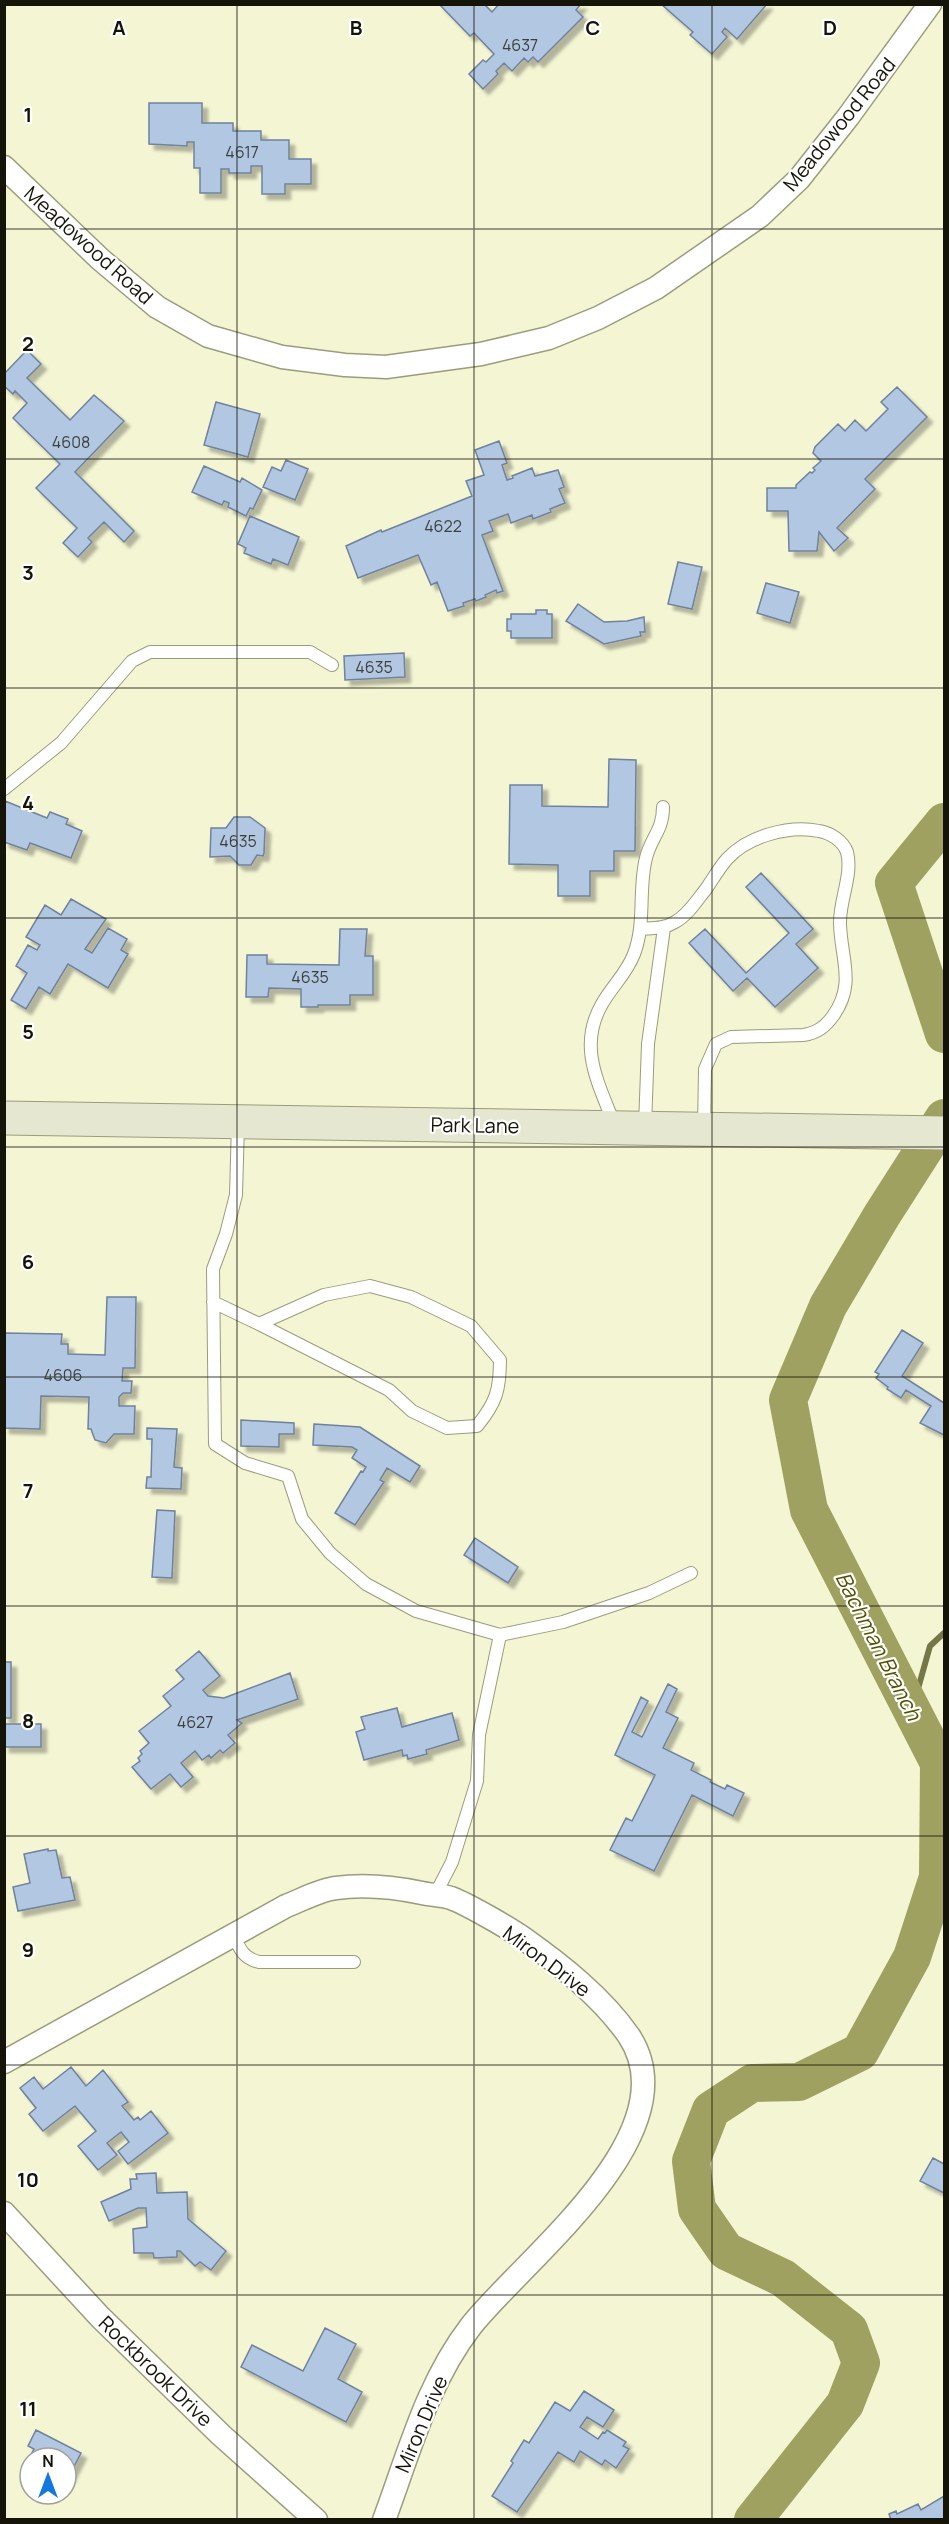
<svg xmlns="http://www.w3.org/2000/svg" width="949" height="2524" font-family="Manrope,sans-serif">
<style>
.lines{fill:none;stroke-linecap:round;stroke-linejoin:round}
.stream{stroke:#757746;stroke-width:6}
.river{stroke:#9fa160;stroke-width:38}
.building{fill:#b2c7e2;stroke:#6f829c;stroke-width:1.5;filter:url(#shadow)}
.lane-casing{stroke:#9b9c7c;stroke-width:14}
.street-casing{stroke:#9b9c7c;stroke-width:25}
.secondary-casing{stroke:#9b9c7c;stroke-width:35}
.lane{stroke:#fff;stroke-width:12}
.street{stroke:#fff;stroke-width:22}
.secondary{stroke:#e6e7d0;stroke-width:33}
.grid{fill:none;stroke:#141408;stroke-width:1.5;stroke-opacity:0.55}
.labels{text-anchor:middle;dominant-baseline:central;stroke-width:4.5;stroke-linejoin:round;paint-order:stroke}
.number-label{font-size:16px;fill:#3c413e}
.street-label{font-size:20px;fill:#141408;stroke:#fff}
.water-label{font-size:21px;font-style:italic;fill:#525100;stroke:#fff}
.grid-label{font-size:20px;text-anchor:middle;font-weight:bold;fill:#141408;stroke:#fff;stroke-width:4.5;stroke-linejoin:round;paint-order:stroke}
</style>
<defs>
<filter id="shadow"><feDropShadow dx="5.5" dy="5.5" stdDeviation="1.5" flood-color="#0004"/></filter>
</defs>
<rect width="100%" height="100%" fill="#f4f5d3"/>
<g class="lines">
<path class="stream" d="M912 1710 930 1646 944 1633"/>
<path class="river" d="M944 822 894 883 944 1034
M753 2520 845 2404 861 2363 849 2330 783 2278 726 2251 697 2209 691 2161 711 2110 752 2083 799 2082 860 2052 912 1957 938 1877 939 1763 809 1510 788 1400 828 1306 882 1215 944 1118"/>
</g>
<path class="building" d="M439 4H484L492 12 499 4H581L576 10 583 17 538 62 533 57 528 62 524 58 512 71 504 63 496 71 498 74 483 89 469 74 483 60 486 62 494 54 474 33 470 36Z
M661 4H767L737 39 725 28 722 32 727 37 712 54 690 35 693 32Z
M149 103H202V123H233V131H261V140H289V159H311V184H285V194H262V166H251V173H229V169H221V193H200V168H194V142H187V146L149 144Z
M27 350 41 364 27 378 70 420 94 395 124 421 75 472 134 531 124 542 104 522 88 538 92 542 78 557 63 543 77 528 36 488 60 464 13 418 27 403 15 391 13 394 4 386V374Z
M897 387 927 417 865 479 875 489 837 528 848 538 834 551 819 532 817 551H789L788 511H767V488H796V485L810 472 812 473 815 470 813 468 821 461 813 453 815 447 838 424 845 431 855 420 866 431 888 409 881 402Z
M216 402 260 414 248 457 204 445Z
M499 441 507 463 502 465 507 480 513 478 512 476 532 468 535 476 558 470 564 487 559 489 565 503 550 509 551 512 533 519 532 515 511 523 508 514 489 521 493 531 482 535 503 591 497 593 496 590 485 595 486 597 476 601 475 599 463 603 464 606 448 611 437 582 431 585 418 555 358 578 346 546 381 530 382 532 472 496 466 481 484 475 475 450Z
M286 460 308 469 295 500 263 487 272 467 281 471Z
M204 466 240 482 242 478 262 490 253 509 250 508 246 516 228 507 229 503 224 501 222 505 192 492Z
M250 516 299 537 288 565 273 559 271 564 244 553 246 548 238 544Z
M678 562 702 567 692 609 668 604Z
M766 583 799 592 790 623 757 613Z
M578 604 604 622 627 621 644 617 645 632H640L641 636 604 644 566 621Z
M536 610H547V614H552V638H511V631H507V619H511V614H536Z
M404 653 405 677 345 680 344 656Z
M609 759 636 760 635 851H614V871H590V896H558V865L509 864 510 785H542V806L608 807Z
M5 801 47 818 50 812 68 819 66 824 82 831 71 858 30 843 27 850 4 842Z
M234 817H250L265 828 264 853 263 856 257 855 251 865H239L230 856 210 857 211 828H226Z
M761 873 813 929 796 944 818 968 775 1007 747 978 733 991 689 943 705 929 746 973 789 933 746 887Z
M71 899 106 919 85 949 92 953 108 928 127 939 121 950 128 954 108 988 68 964 50 994 39 987 26 1009 11 1000 27 973 16 966 28 945 37 950 40 945 26 937 45 905 61 915Z
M340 929H367L365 956H373V995H350V1005H318V1007H301V989L269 988 268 997H246L247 955H267V964L339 965Z
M107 1297H136L135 1368H123L122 1381H132L131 1393H123L119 1397V1406H135L134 1434H114L106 1443 95 1440 91 1429H88L89 1397 41 1396 40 1429 4 1428V1333L62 1334 61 1344H68V1354L105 1355Z
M902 1330 923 1343 902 1376 944 1403V1435L920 1423 931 1406 906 1390 901 1398 887 1389 888 1387 876 1378 879 1374 875 1372Z
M241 1420 294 1423V1434H279V1447L241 1446Z
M314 1424 360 1427 420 1466 410 1482 387 1468 380 1480 384 1482 355 1525 335 1513 361 1471 363 1472 366 1467 352 1458 357 1450 352 1447 313 1445Z
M147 1428 177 1429 174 1467 182 1468 181 1489 146 1488 147 1477H151L152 1439H147Z
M157 1510 175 1511 172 1578 152 1577Z
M475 1538 518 1567 508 1583 464 1555Z
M199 1651 220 1676 203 1690 208 1696 224 1698 290 1673 298 1699 237 1720 242 1723 228 1735 235 1743 223 1753 220 1750 211 1758 209 1755 202 1760 195 1751 181 1763 193 1777 181 1787 170 1774 151 1789 132 1767 140 1761 138 1758 142 1754 140 1751 149 1743 139 1731 171 1706 163 1696 184 1679 176 1670Z
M4 1662H11V1718H4Z
M668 1684 677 1689 666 1712 678 1718 663 1748 694 1763 691 1770 711 1780 710 1782 725 1789 727 1785 744 1793 733 1816 692 1795 654 1871 610 1850 626 1818 632 1821 655 1775 615 1755 641 1697 648 1701 632 1732 642 1737Z
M397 1708 402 1727 452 1713 459 1740 426 1750 427 1754 408 1759 407 1755 403 1756 402 1750 364 1760 356 1732 365 1729 361 1717Z
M4 1724H41V1747H4Z
M48 1849V1851L56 1850 62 1878 70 1877 75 1900 18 1911 13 1887 30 1883 24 1854Z
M71 2067 86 2086 103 2070 128 2102 122 2106 134 2120 138 2117 140 2120 151 2111 168 2133 128 2164 118 2151 129 2142 121 2132 107 2143 117 2155 98 2170 78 2146 96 2131 75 2106 43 2131 29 2114 36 2108 20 2088 34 2077 43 2089Z
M933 2158 944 2164V2193L920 2181Z
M156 2173 157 2193 187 2192 188 2219 226 2251 211 2270 200 2262 195 2266 180 2251H177V2257L154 2258 153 2253H134L133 2229 147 2227 146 2208H138L109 2221 101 2202 131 2189 130 2179H137L136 2174Z
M325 2328 356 2344 338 2379 362 2392 346 2422 241 2367 252 2345 303 2371Z
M584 2391 614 2410 603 2427 587 2417 580 2427 598 2439 603 2432 605 2433 607 2430 626 2442 623 2446 629 2449 616 2468 605 2460 602 2465 580 2451 574 2462 558 2452 517 2512 492 2496 513 2463 511 2461 524 2440 529 2443 555 2402 570 2411Z
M36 2430 81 2453 66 2482V2458H30V2463L27 2462 34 2449 28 2446Z
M944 2496V2520H891L889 2514 896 2511 897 2514 918 2504 921 2510Z"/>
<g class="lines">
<g class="lane-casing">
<path id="lane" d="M4 789 61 743 132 661 150 652H310L332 665
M640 929C653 928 664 929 675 922 688 915 697 900 706 889 713 879 719 868 727 859 748 836 789 825 819 831 831 833 843 841 847 852 853 875 839 901 840 924 841 959 856 984 833 1016 825 1027 817 1033 803 1035L731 1037 716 1044 705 1069 704 1128
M238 1123 236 1195 226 1234 213 1269 215 1444 245 1463 288 1476 302 1519 330 1553 366 1584 416 1611 500 1635 563 1622 649 1593 691 1573
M615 1126C599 1084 577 1047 602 1004 612 986 627 973 634 954 646 923 638 889 646 858 651 837 663 831 663 807
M645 1126 648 1044 664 928
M213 1302 259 1324 324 1295 370 1286 411 1297 471 1326 500 1360C500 1390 496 1403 477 1426L447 1428 412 1411 389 1390 259 1324
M435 1895 452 1862 477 1781 479 1735 500 1635
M233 1935C240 1949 243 1958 259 1962H354"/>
</g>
<g class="street-casing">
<path id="street" d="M4 167 100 259 157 307 208 336 282 357 345 365 386 367 481 354 549 338 598 318 656 288 760 216 799 179 848 117 930 4
M4 2062 286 1906C302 1900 319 1890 336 1888 366 1884 393 1887 422 1893 431 1895 442 1895 451 1898 467 1904 509 1928 523 1938 561 1965 602 1997 629 2036 693 2133 523 2260 471 2326 427 2383 409 2453 384 2520
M4 2213 100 2317 221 2435 316 2520"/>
</g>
<g class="secondary-casing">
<path id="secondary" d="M4 1118 944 1133"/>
</g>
<use href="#lane" class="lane"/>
<use href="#street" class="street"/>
<use href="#secondary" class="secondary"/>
</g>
<path class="grid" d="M237 4V2520M474 4V2520M712 4V2520M4 229H944M4 459H944M4 688H944M4 918H944M4 1147H944M4 1377H944M4 1606H944M4 1836H944M4 2065H944M4 2295H944"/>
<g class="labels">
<g class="number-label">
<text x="520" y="45">4637</text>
<text x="242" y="152">4617</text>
<text x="71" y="442">4608</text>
<text x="443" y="526">4622</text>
<text x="374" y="667">4635</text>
<text x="238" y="841">4635</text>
<text x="310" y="977">4635</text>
<text x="63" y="1375">4606</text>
<text x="195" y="1722">4627</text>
</g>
<g class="street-label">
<text transform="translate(839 124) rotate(-51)">Meadowood Road</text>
<text transform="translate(89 245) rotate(42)">Meadowood Road</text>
<text transform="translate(475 1125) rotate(1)">Park Lane</text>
<text transform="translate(547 1961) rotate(37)">Miron Drive</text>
<text transform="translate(156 2371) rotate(44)">Rockbrook Drive</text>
<text transform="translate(421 2424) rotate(-67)">Miron Drive</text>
</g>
<g class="water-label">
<text transform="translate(879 1646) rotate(63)">Bachman Branch</text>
</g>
</g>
<g class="grid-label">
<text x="119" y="35">A</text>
<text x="356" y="35">B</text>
<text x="593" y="35">C</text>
<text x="830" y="35">D</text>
<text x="28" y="122">1</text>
<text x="28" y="351">2</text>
<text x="28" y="580">3</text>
<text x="28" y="810">4</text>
<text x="28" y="1039">5</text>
<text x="28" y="1269">6</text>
<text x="28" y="1498">7</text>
<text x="28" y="1728">8</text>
<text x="28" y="1957">9</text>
<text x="28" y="2187">10</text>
<text x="28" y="2416">11</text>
</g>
<rect width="949" height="2524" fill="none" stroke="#141408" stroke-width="12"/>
<g transform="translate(48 2476)"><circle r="28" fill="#ffffff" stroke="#a1a19c" stroke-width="1.5"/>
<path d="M0-4.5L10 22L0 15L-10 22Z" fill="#1478e0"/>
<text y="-9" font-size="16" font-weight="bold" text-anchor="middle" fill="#141408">N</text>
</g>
</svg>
